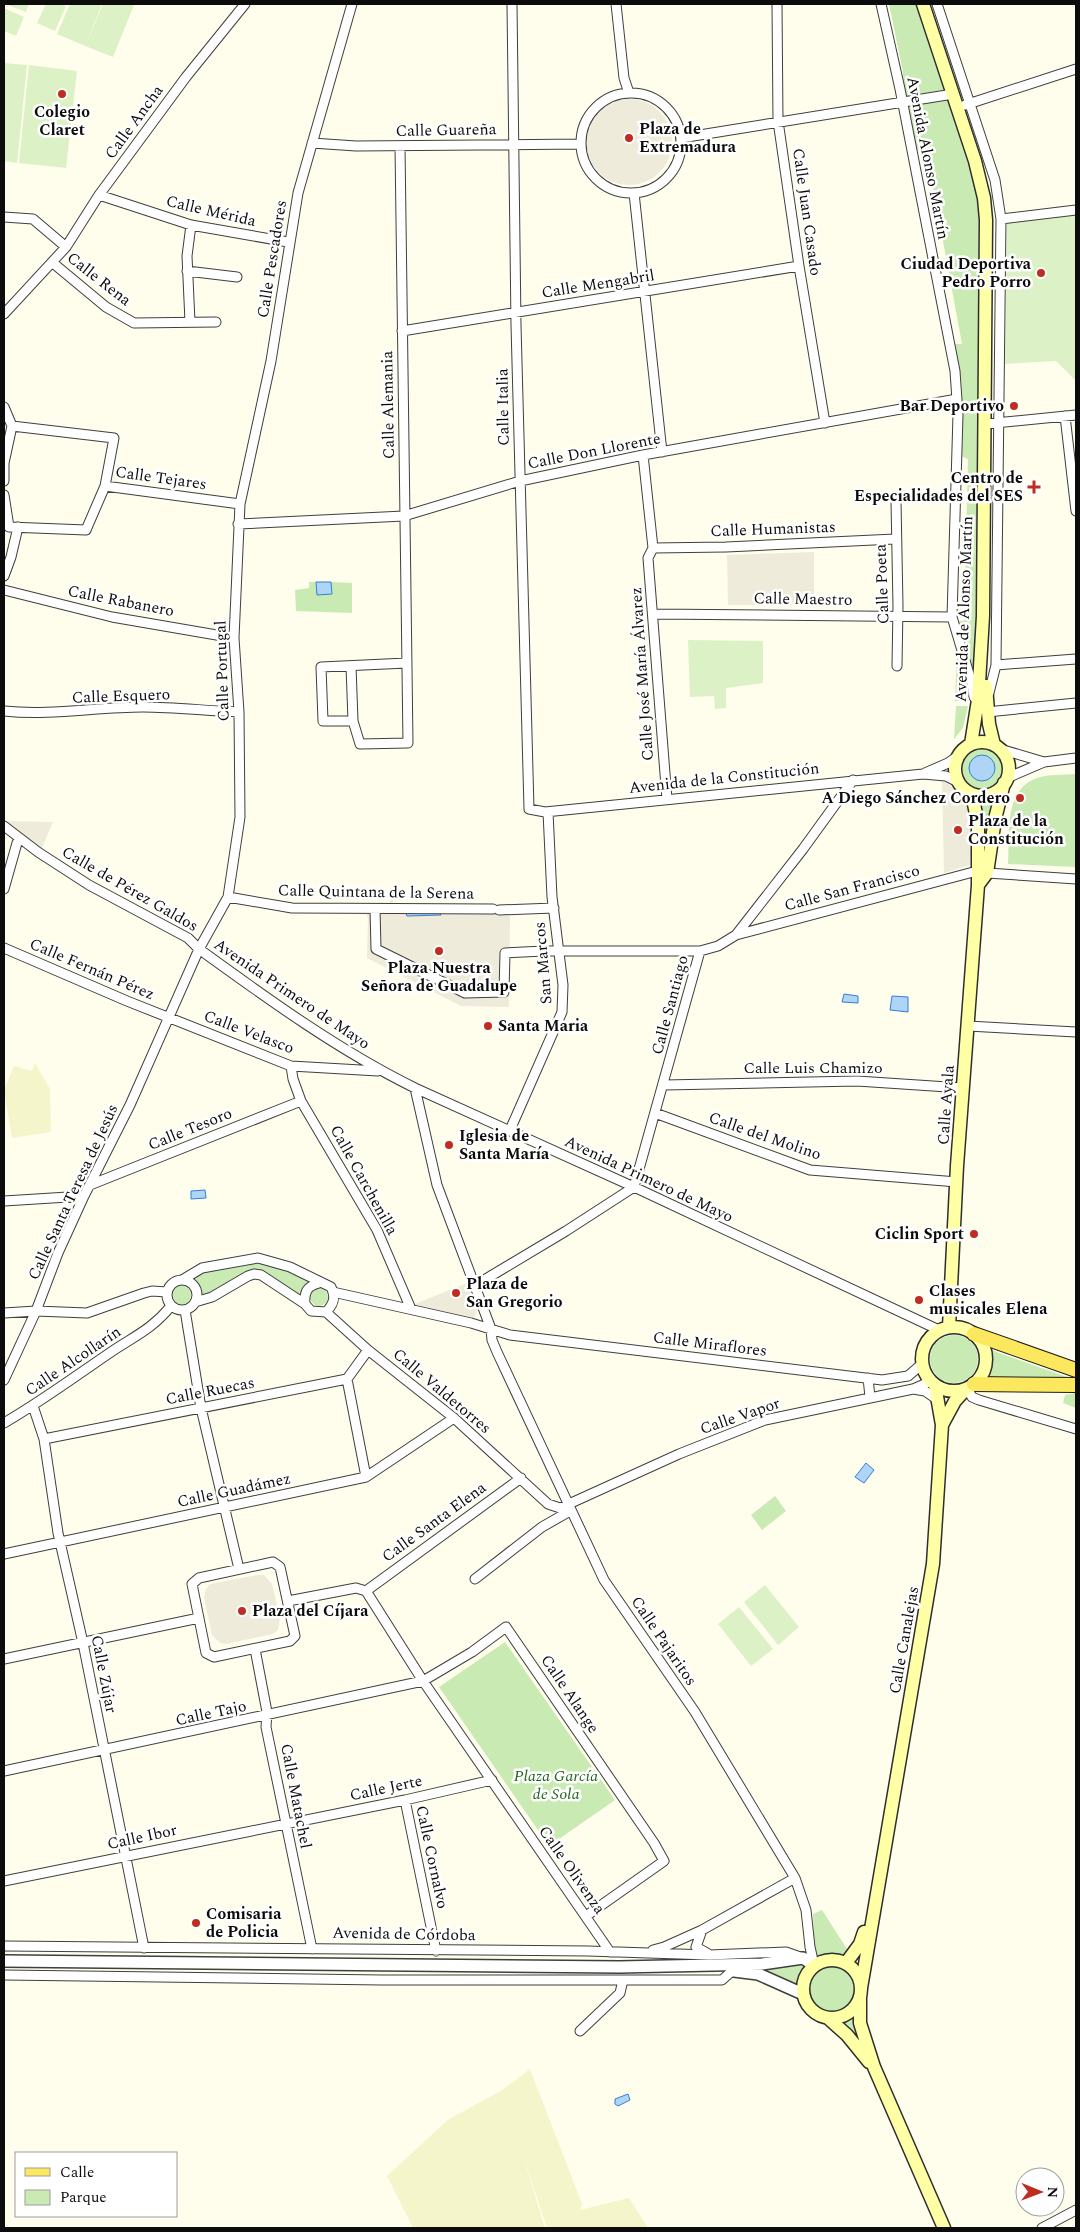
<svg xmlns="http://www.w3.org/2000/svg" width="1080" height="2232" font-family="Spectral,serif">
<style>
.farmland{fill:#f4f5cb}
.green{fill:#caeab4}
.pitch{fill:#ddf1c6}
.plaza{fill:#eeebdb}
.water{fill:#aed4f8;stroke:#3380d1}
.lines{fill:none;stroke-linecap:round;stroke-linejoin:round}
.minor-casing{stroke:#3f3f3f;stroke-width:11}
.tertiary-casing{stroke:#3f3f3f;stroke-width:14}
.secondary-casing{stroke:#2e2e2e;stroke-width:15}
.primary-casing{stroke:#1d1d1d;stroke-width:16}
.minor{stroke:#fff;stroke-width:9}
.tertiary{stroke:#fff;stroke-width:11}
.secondary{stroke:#ffffa6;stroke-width:12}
.primary{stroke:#fce85e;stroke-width:14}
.poi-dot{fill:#bf2c21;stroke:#fff;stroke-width:2}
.labels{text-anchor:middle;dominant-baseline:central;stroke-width:5;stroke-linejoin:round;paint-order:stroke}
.poi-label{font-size:16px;font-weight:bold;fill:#0c0c0c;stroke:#fff;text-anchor:start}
.street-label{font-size:16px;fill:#0c0c0c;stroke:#fff}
.park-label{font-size:16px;font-style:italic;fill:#22651b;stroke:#fff}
</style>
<rect width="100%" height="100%" fill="#fffdeb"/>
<path class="farmland" d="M35 1063 50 1089 51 1132 12 1138 4 1090 14 1066 32 1071Z
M530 2069 582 2204 580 2210 629 2198 648 2228H547L521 2150 545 2228H413L387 2176 449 2119 501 2091Z"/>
<path class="green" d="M889 4H923L980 180 985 424 975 675 958 621H964L968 459 961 456 953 344H962L926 149 912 151 902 102 903 72Z
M309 582H316L317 595 332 594 331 582 352 583V613L296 611 295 590 309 588Z
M957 655 966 681 968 698 964 701H955Z
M956 706H968L963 728 954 739Z
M961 768a22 22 0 1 1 44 0a22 22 0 1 1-44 0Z
M1076 774V867L1008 864C1010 835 1003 790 1037 778 1049 774 1064 775 1076 774Z
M993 802 988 845 984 844 980 803Z
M244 1263 267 1264 290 1272 309 1282 303 1288 300 1298 256 1271 199 1300V1289L189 1278 202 1272Z
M171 1295a10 10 0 1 1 20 0a10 10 0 1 1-20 0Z
M310 1297a9 9 0 1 1 18 0a9 9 0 1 1-18 0Z
M930 1359a24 24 0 1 1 48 0a24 24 0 1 1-48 0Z
M988 1349 1070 1378 981 1381C990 1371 990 1361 988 1349Z
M1076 1393V1408L1063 1403 1065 1395Z
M775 1496 786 1511 762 1530 751 1515Z
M505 1642 615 1800 549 1846 439 1687Z
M822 1910 847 1949 850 1958 846 1963 857 1973 860 1980V1997L874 2067 828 2018C815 2014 808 2007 803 1994L757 1974 762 1964 793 1960 814 1951 813 1914Z"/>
<path class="pitch" d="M5 4H29L26 12Z
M46 4H59L66 6 55 31 37 23Z
M70 4H102L85 46 57 34Z
M103 4 134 5 113 57 85 46Z
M4 8 24 17 16 36 4 31Z
M4 63 27 65 17 163 4 161Z
M29 65 77 71 66 168 19 163Z
M1076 210V381L1056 361 1005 364 1007 218Z
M688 640 763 641V683L726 688V708L715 709 714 696 690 697Z
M765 1585 799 1627 778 1645 744 1602Z
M739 1607 773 1649 751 1666 718 1624Z"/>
<path class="plaza" d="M586 142a43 43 0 1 1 86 0a43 43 0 1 1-86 0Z
M814 552V605H728L727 555Z
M942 781 950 785 966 802 973 823 970 865 944 873Z
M4 821 53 822 41 850Z
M393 899V904L508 905 510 916 509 1007 461 1006 367 958 368 919 364 904H389L390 900Z
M467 1283 478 1309 473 1319 418 1310 415 1304Z
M257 1575H264L272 1584 280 1618 278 1630 273 1634 226 1644 220 1643 212 1635 204 1598 205 1592 209 1585 214 1583Z"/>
<path class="water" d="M316 582H331L332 594 317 595Z
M969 768a13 13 0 1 1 26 0a13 13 0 1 1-26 0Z
M406 913H440L441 915 407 916Z
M844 994 858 996V1003L842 1002Z
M892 996 908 997V1012L890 1010Z
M205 1190 206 1198 191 1199V1191Z
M866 1463 874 1470 864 1483 855 1477Z
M628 2094 630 2100 618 2106 615 2104V2099Z"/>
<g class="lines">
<g class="minor-casing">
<path id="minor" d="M512 4 516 325 529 809 545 812 923 774 946 776 958 782
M616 4 624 78 629 93
M777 4 778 121 799 266 825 423
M881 4 900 89 955 371 958 415 952 617 972 684 974 697
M937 4 995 180 1001 219 996 665 989 693
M581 143a50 50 0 1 1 100 0a50 50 0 1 1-100 0Z
M965 105 1076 69
M681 138 953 94
M312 143 356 146 581 144
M634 193 662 452
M99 195 191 225 288 242
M4 217 33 219 66 247
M1001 219 1076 210
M53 263 106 307 134 323 216 322
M187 271 237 277
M4 314 66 247 99 195 186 77 245 4
M190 322 187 256 191 225
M402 331 799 266
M4 407 12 426 4 463V481
M1065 416 1076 511
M985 424 1076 415
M643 455 653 548 648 558 667 799
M105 486 240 504
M4 495 9 527 86 530 105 486 114 438 12 426
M896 501 898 606 897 666
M238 524 404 516 520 481 643 455 957 399
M653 548 726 547 895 539
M4 576 11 557 18 527
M4 590 112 617 234 638
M654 614 952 617
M996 665 1076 659
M351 666 353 721 360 744 408 743 400 146
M4 711C51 716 96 707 143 707 175 707 207 711 239 712
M987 712 1076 703
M353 721H323L321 667 407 663
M1000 749 1044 762
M925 773 948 763 958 756
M1007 778 1044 762 1076 758
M4 826 38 852 89 885 188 938 199 949C268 999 338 1050 415 1088L634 1187 939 1330
M987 873 1076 879
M4 889 17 843 20 840
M228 897 292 908 493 909
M375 909 376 949 465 993 504 992 505 953 544 951H700L718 946 736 935 803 849 853 780
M499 910 554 908
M736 935 977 871
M4 948 127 1001 291 1066 378 1071
M968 1026 1076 1032
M291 1066 293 1079 301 1101 377 1230 411 1309
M664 1085 857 1081 963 1088
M415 1088 437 1185 491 1329 492 1340 497 1352 604 1580 695 1712 795 1878 806 1910 810 1947 814 1965
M655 1113 810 1170 957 1182
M510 1130 562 1012 563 985 552 897 548 812
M90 1185 301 1101
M4 1201 84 1196
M182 1280 202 1268 258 1258 290 1267 331 1287C336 1297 334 1304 326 1312
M167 1295a15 15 0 1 1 30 0a15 15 0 1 1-30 0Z
M474 1286 566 1231 634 1187 700 951
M333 1292 471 1323 510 1335 882 1380 908 1376 922 1364
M195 1302 212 1297 248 1276 254 1274 261 1275 305 1304 311 1311 326 1312 368 1350 454 1418 548 1504 560 1508 679 1454 765 1420 913 1389 931 1381
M305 1304C304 1292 307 1286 319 1283
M185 1310 201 1408 239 1569
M4 1313 36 1311 87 1313 144 1293 152 1291 167 1292
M868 1378 870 1397
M347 1379 366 1477
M4 1380 36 1311 58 1253 84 1196 130 1105 199 949 228 897 240 817 239 712 234 638 240 504 271 361 298 193 352 4
M967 1388 972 1397 979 1400 1076 1429
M913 1389 925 1391 938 1400
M33 1406 44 1439 58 1533 83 1643 144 1948
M4 1423C42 1401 77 1375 114 1350 137 1335 153 1328 171 1306
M44 1439 347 1379 368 1350
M4 1554 366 1477 454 1418
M273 1562 280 1567 295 1636 290 1641 214 1657 206 1653 192 1584 199 1578Z
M475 1579 542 1527 570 1511
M366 1591 423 1681 610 1952
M366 1591 521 1478
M288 1601 356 1588 366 1591
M255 1649 267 1712 266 1727 312 1949
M4 1659 199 1618
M4 1771 423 1681 472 1652 506 1627 654 1843 664 1861 586 1916
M405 1800 436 1951
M4 1881 405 1800 492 1780
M702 1930 696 1947 707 1953
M4 1946 588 1951 709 1955 786 1952 803 1958
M653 1950 664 1947 702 1930 795 1878
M4 1975 382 1980H722L732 1971
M580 2031 620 1993 623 1980
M1042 2228 1076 2210"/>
</g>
<g class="tertiary-casing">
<path id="tertiary" d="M4 1961 619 1967 762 1964 803 1958 814 1965
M734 1971 758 1974 803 1994"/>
</g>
<g class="secondary-casing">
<path id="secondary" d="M923 4 975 161 984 198 986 220 983 616 978 700 971 744
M986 686 989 724 994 745
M955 769a27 27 0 1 1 54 0a27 27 0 1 1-54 0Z
M978 885 987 873 995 819 1004 783
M949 1327 957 1166 978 885V824L974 804 968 792
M922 1359a32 32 0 1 1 64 0a32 32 0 1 1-64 0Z
M942 1425 955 1401 966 1389
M803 1989a29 29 0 1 1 58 0a29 29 0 1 1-58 0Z
M846 1963 860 1944 864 1932
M861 1988 933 1564 942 1425 935 1385
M860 1997V2023L874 2067 944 2228
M828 2018 847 2035 869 2062"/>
</g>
<g class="primary-casing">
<path id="primary" d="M974 1334 1076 1370
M974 1384 1076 1385"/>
</g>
<use href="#minor" class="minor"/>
<use href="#tertiary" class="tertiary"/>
<use href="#secondary" class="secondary"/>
<use href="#primary" class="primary"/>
</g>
<g class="poi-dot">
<circle cx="62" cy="94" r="5"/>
<circle cx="629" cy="138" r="5"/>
<circle cx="1041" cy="273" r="5"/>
<circle cx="1014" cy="406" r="5"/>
<path d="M1031.5 479.5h5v5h5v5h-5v5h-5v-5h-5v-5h5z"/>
<circle cx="1020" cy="798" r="5"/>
<circle cx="958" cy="830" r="5"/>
<circle cx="439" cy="951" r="5"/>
<circle cx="488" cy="1026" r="5"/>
<circle cx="449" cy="1145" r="5"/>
<circle cx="974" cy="1234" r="5"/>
<circle cx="456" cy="1293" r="5"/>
<circle cx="919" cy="1300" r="5"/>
<circle cx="242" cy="1611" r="5"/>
<circle cx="196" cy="1923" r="5"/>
</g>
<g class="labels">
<g class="poi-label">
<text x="62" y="112" text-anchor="middle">Colegio<tspan x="62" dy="18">Claret</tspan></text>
<text x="639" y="129">Plaza de<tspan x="639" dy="18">Extremadura</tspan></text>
<text x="1031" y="264" text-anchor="end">Ciudad Deportiva<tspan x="1031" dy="18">Pedro Porro</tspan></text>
<text x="1004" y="406" text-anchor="end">Bar Deportivo</text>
<text x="1023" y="478" text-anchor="end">Centro de<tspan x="1023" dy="18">Especialidades del SES</tspan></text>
<text x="1010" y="798" text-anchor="end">A Diego Sánchez Cordero</text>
<text x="968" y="821">Plaza de la<tspan x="968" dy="18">Constitución</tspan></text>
<text x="439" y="968" text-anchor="middle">Plaza Nuestra<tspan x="439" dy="18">Señora de Guadalupe</tspan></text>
<text x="498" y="1026">Santa Maria</text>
<text x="459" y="1136">Iglesia de<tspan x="459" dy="18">Santa María</tspan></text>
<text x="964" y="1234" text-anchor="end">Ciclin Sport</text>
<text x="466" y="1284">Plaza de<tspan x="466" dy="18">San Gregorio</tspan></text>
<text x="929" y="1291">Clases<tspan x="929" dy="18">musicales Elena</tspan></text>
<text x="252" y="1611">Plaza del Cíjara</text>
<text x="206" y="1914">Comisaria<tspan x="206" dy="18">de Policia</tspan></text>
</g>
<g class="street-label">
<text transform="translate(134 122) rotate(-54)">Calle Ancha</text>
<text transform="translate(446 130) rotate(-1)">Calle Guareña</text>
<text transform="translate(928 158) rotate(79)">Avenida Alonso Martín</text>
<text transform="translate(211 211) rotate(13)">Calle Mérida</text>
<text transform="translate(807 212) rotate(82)">Calle Juan Casado</text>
<text transform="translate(272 259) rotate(-81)">Calle Pescadores</text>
<text transform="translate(99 279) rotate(38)">Calle Rena</text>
<text transform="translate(598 284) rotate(-9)">Calle Mengabril</text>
<text transform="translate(388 405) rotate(-91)">Calle Alemania</text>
<text transform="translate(503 407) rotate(-91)">Calle Italia</text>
<text transform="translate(594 451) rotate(-11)">Calle Don Llorente</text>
<text transform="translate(161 478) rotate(8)">Calle Tejares</text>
<text transform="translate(773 529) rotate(-2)">Calle Humanistas</text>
<text transform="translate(882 584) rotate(-92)">Calle Poeta</text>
<text transform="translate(803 599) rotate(1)">Calle Maestro</text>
<text transform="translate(121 601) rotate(11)">Calle Rabanero</text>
<text transform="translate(964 609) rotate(-88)">Avenida de Alonso Martín</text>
<text transform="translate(222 671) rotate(-92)">Calle Portugal</text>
<text transform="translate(642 674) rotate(-94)">Calle José María Álvarez</text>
<text transform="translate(121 696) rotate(-2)">Calle Esquero</text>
<text transform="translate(724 778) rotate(-6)">Avenida de la Constitución</text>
<text transform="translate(852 888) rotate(-15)">Calle San Francisco</text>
<text transform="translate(130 889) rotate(30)">Calle de Pérez Galdos</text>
<text transform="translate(376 892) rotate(1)">Calle Quintana de la Serena</text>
<text transform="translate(543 963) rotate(-95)">San Marcos</text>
<text transform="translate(92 969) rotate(23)">Calle Fernán Pérez</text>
<text transform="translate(292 994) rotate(34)">Avenida Primero de Mayo</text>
<text transform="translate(670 1005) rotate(-75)">Calle Santiago</text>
<text transform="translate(249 1032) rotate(21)">Calle Velasco</text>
<text x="813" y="1068">Calle Luis Chamizo</text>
<text transform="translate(946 1105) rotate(-86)">Calle Ayala</text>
<text transform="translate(190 1129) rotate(-22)">Calle Tesoro</text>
<text transform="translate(765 1136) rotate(19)">Calle del Molino</text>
<text transform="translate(649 1179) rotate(25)">Avenida Primero de Mayo</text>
<text transform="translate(364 1180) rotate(61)">Calle Carchenilla</text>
<text transform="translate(73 1192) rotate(-65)">Calle Santa Teresa de Jesús</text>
<text transform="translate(710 1344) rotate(7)">Calle Miraflores</text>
<text transform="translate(73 1361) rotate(-34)">Calle Alcollarín</text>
<text transform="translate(210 1391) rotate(-11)">Calle Ruecas</text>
<text transform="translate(442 1391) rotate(40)">Calle Valdetorres</text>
<text transform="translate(740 1416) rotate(-19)">Calle Vapor</text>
<text transform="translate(234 1490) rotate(-12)">Calle Guadámez</text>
<text transform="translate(434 1522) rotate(-36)">Calle Santa Elena</text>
<text transform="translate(904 1640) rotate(-80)">Calle Canalejas</text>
<text transform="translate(664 1641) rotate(56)">Calle Pajaritos</text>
<text transform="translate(104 1674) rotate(79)">Calle Zújar</text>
<text transform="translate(570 1694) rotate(56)">Calle Alange</text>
<text transform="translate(211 1713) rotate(-12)">Calle Tajo</text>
<text transform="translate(386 1788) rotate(-12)">Calle Jerte</text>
<text transform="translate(296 1796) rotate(79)">Calle Matachel</text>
<text transform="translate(142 1837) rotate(-12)">Calle Ibor</text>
<text transform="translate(432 1857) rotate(78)">Calle Cornalvo</text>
<text transform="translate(572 1870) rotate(55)">Calle Olivenza</text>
<text transform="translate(404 1934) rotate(1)">Avenida de Córdoba</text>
</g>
<g class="park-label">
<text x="556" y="1776">Plaza García<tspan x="556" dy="18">de Sola</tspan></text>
</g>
</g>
<rect width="1080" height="2232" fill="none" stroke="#0c0c0c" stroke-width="10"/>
<rect x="15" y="2152" width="162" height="65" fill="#ffffff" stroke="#9e9e9e"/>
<rect x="25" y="2168" width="25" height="8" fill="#fce85e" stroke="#9e9e9e"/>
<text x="60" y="2177" font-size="15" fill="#0c0c0c">Calle</text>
<rect x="25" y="2190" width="25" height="15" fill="#caeab4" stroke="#9e9e9e"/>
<text x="60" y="2202" font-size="15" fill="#0c0c0c">Parque</text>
<g transform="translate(1040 2192) rotate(91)"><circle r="24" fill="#ffffff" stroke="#9e9e9e"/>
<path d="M0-4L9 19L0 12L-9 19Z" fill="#bf2c21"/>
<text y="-8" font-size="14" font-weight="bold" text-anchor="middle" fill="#0c0c0c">N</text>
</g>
</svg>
